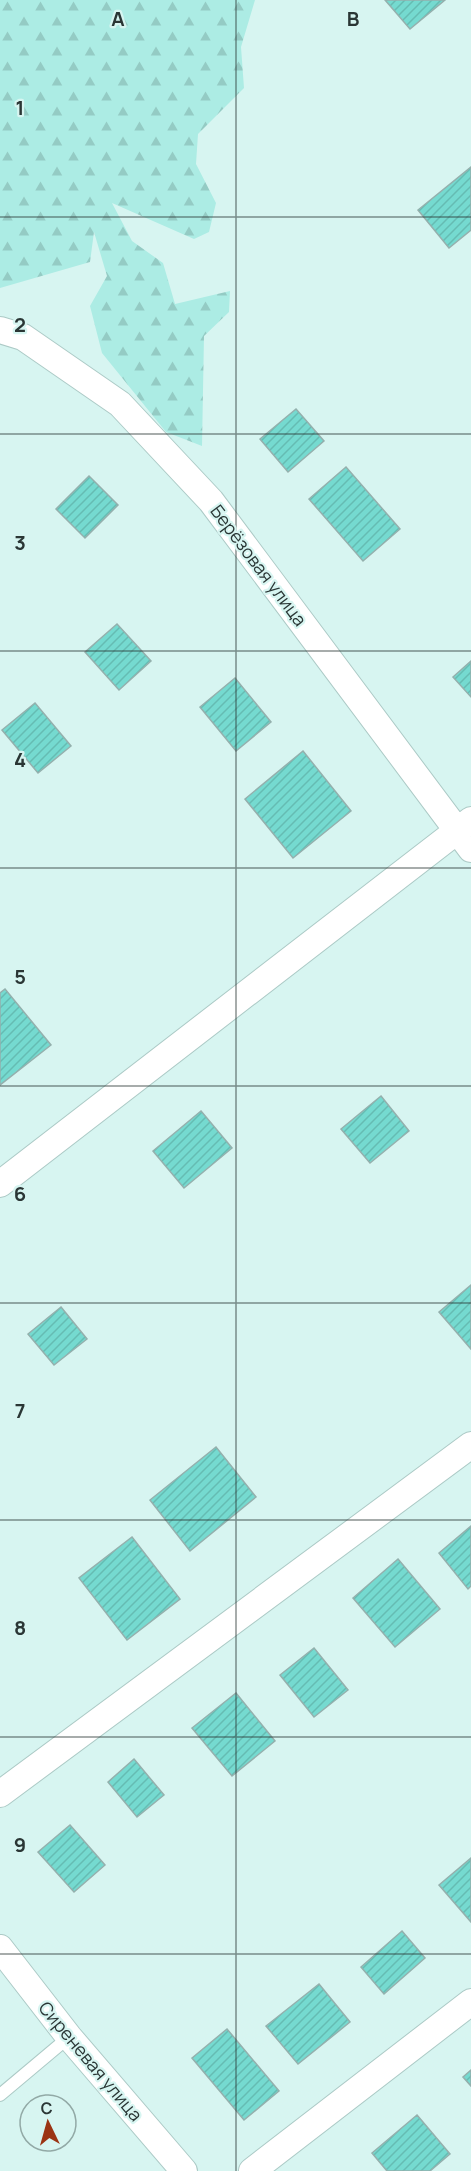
<svg xmlns="http://www.w3.org/2000/svg" width="471" height="2171" font-family="Manrope,sans-serif">
<style>
.forest{fill:url(#forest-firs)}
.building{fill:url(#building-hatch);stroke:#94b0ad;stroke-width:1.5}
.lines{fill:none;stroke-linecap:round;stroke-linejoin:round}
.service-casing{stroke:#accac6;stroke-width:14}
.minor-casing{stroke:#accac6;stroke-width:28}
.service{stroke:#fff;stroke-width:12}
.minor{stroke:#fff;stroke-width:26}
.grid{fill:none;stroke:#2a3635;stroke-width:1.5;stroke-opacity:0.55}
.labels{text-anchor:middle;dominant-baseline:central;stroke-width:4.5;stroke-linejoin:round;paint-order:stroke}
.street-label{font-size:18px;fill:#2a3635;stroke:#d7f5f1}
.grid-label{font-size:20px;text-anchor:middle;font-weight:bold;fill:#2a3635;stroke:#d7f5f1;stroke-width:4.5;stroke-linejoin:round;paint-order:stroke}
</style>
<defs>
<pattern id="forest-firs" width="22" height="20" patternUnits="userSpaceOnUse" patternTransform="scale(1.5)"><rect width="22" height="20" fill="#acece4"/><path d="M5 1l3.5 6h-7zM16 11l3.5 6h-7z" fill="#94cbc4"/></pattern>
<pattern id="building-hatch" width="6" height="6" patternUnits="userSpaceOnUse" patternTransform="scale(1.5)"><rect width="6" height="6" fill="#75dad0"/><path d="M-1 1l2-2M0 6l6-6M5 7l2-2" fill="none" stroke="#65bcb3"/></pattern>
</defs>
<rect width="100%" height="100%" fill="#d7f5f1"/>
<path class="forest" d="M0 0H255L241 47 244 88 198 134 196 164 216 203 209 232 194 239 112 203 132 241 163 263 175 304 230 291 229 312 204 336 202 446 166 432 102 353 90 306 107 276 94 232 90 262 0 288Z"/>
<path class="building" d="M385 0H445L410 29Z
M471 167V230L449 248 418 210Z
M296 409 324 441 288 472 260 439Z
M346 467 400 529 363 561 309 499Z
M89 476 118 505 85 538 56 509Z
M117 624 151 661 119 690 85 652Z
M471 661V697L453 677Z
M235 678 271 722 236 751 200 707Z
M35 703 71 746 38 773 2 730Z
M303 751 351 811 293 858 245 799Z
M5 989 51 1045 0 1085V993Z
M381 1096 409 1131 370 1163 341 1129Z
M201 1111 232 1148 184 1188 153 1151Z
M471 1285V1349L439 1312Z
M61 1307 87 1339 54 1365 28 1334Z
M216 1447 256 1497 190 1551 150 1500Z
M471 1526V1586L468 1589 439 1553Z
M132 1537 180 1599 127 1640 79 1578Z
M398 1559 440 1609 395 1647 353 1598Z
M314 1648 348 1690 314 1717 280 1675Z
M236 1693 275 1741 232 1776 192 1728Z
M134 1759 164 1795 137 1817 108 1782Z
M70 1825 105 1865 74 1892 38 1852Z
M471 1858V1922L439 1885Z
M402 1931 425 1958 384 1994 361 1967Z
M319 1984 350 2022 298 2064 266 2026Z
M227 2029 279 2091 244 2120 192 2058Z
M471 2070V2086L463 2077Z
M417 2115 450 2154 430 2171H387L372 2153Z"/>
<g class="lines">
<g class="service-casing">
<path id="service" d="M0 2095 69 2037"/>
</g>
<g class="minor-casing">
<path id="minor" d="M0 330 23 337 120 404 211 501 471 849
M0 1184 471 820
M0 1794 471 1445
M0 1948 69 2037 184 2171
M252 2171 471 2002"/>
</g>
<use href="#service" class="service"/>
<use href="#minor" class="minor"/>
</g>
<path class="grid" d="M236 0V2171M0 217H471M0 434H471M0 651H471M0 868H471M0 1086H471M0 1303H471M0 1520H471M0 1737H471M0 1954H471"/>
<g class="labels">
<g class="street-label">
<text transform="translate(259 565) rotate(53)">Берёзовая улица</text>
<text transform="translate(91 2061) rotate(50)">Сиреневая улица</text>
</g>
</g>
<g class="grid-label">
<text x="118" y="26">A</text>
<text x="353" y="26">B</text>
<text x="20" y="115">1</text>
<text x="20" y="332">2</text>
<text x="20" y="550">3</text>
<text x="20" y="767">4</text>
<text x="20" y="984">5</text>
<text x="20" y="1201">6</text>
<text x="20" y="1418">7</text>
<text x="20" y="1635">8</text>
<text x="20" y="1852">9</text>
</g>
<g transform="translate(48 2123) rotate(355)"><circle r="28" fill="#d7f5f1" stroke="#92a9a6" stroke-width="1.5"/>
<path d="M0-4.5L10 22L0 15L-10 22Z" fill="#9b3414"/>
<text y="-9" font-size="16" font-weight="bold" text-anchor="middle" fill="#2a3635">С</text>
</g>
</svg>
